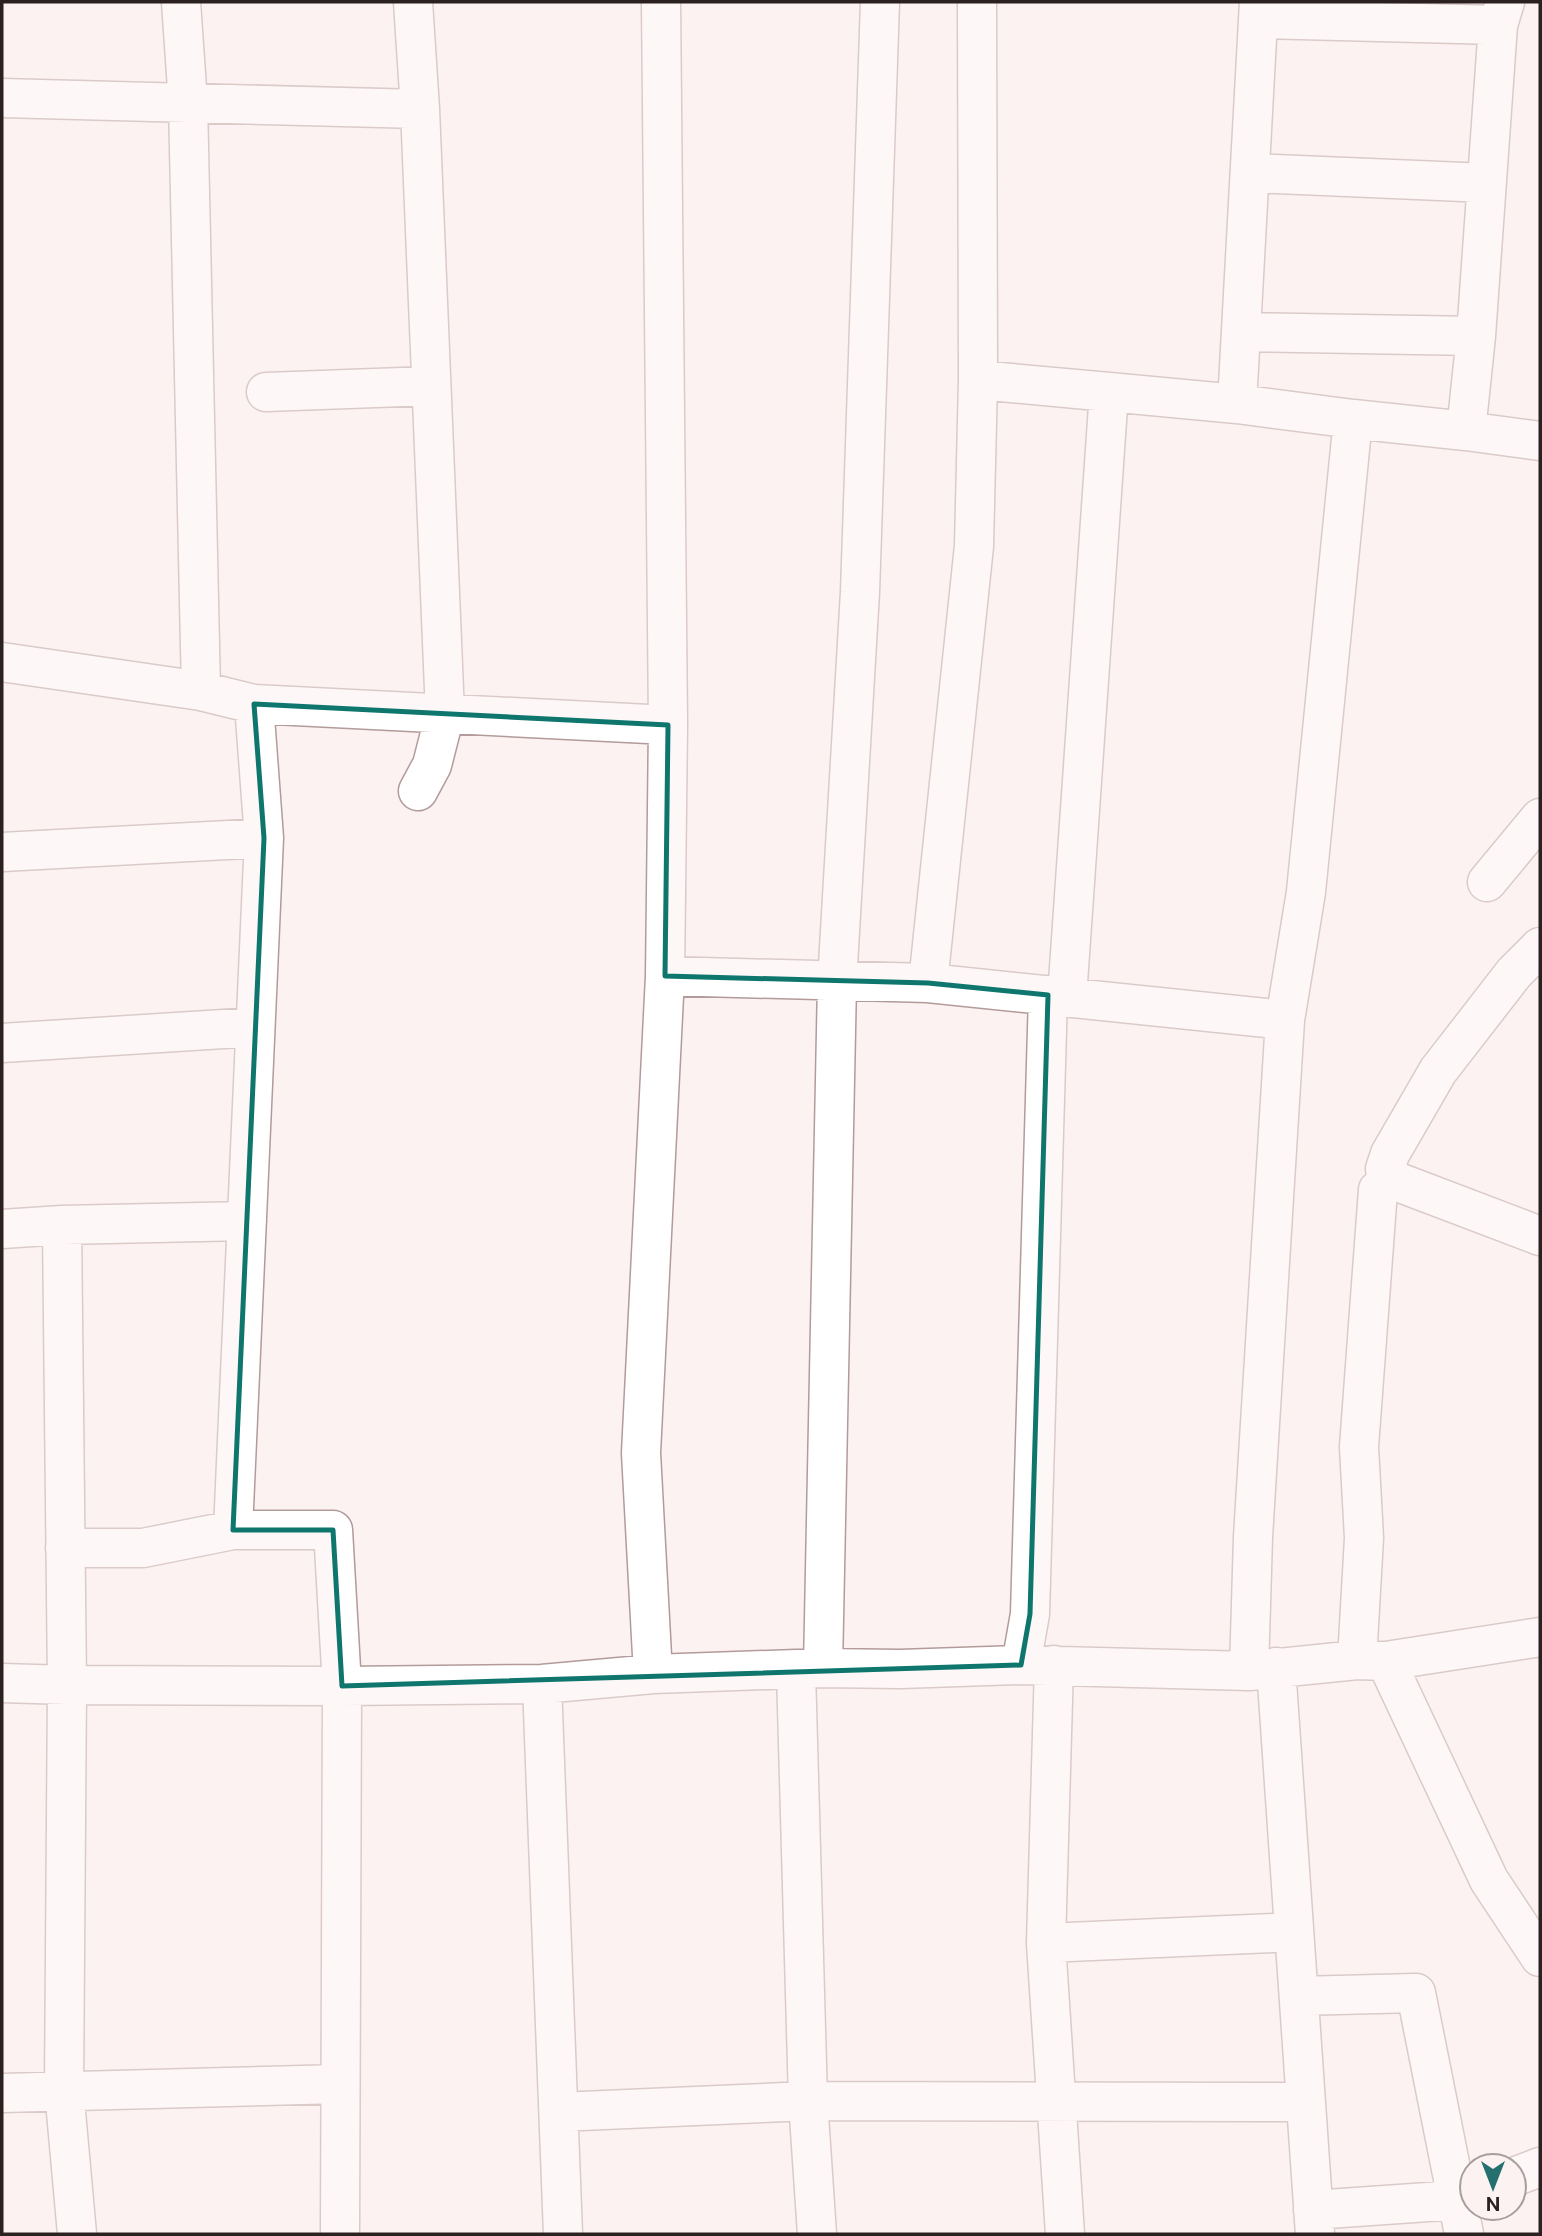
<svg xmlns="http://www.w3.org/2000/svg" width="1542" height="2236" font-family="'Public Sans',sans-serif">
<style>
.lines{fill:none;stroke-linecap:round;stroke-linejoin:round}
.minor-casing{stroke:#b29b9a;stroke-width:41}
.minor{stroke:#fff;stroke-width:38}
.marked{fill:none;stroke:#0f766e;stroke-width:5;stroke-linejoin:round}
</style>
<rect width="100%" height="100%" fill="#fcf2f1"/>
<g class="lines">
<g class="minor-casing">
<path id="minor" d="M181 2 188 103 201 691
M413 2 420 109 445 714 432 765 418 791
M661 2 668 725 665 976
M1259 2 1237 404 1353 419
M1259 19 1498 25 1505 2
M1498 25 1476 336 1466 431 1540 441
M2 98 420 109
M1250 173 1487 183
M1242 332 1476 336
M978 380 1109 392
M266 392 430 386
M2 662 201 691 254 704 264 838 233 1530
M254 704 668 725
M2 852 264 838
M1487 882 1540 818
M928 983 974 546 978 380 977 2
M1067 997 1109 392 1237 404
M2 1043 255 1027
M1387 1183 1385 1169 1390 1154 1438 1071 1514 973 1540 947
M62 1225 67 1685 64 2090 77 2234
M2 1229 62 1225 247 1221
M65 1548H143L233 1530H333L342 1686 340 2234
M1357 1660 1364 1538 1359 1447 1378 1190 1387 1183 1398 1182 1540 1236
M1386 1661 1489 1880 1540 1957
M1021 1665 1030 1614 1048 995
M1054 1665 1046 1943 1294 1932
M1276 1667 1315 2234
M823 1668 837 982 860 592 880 2
M796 1671 808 2101 817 2234
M1249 1671 1253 1537 1285 1020 1306 892 1353 419 1466 431
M653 1674 641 1453 665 976 928 983 1285 1020
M2 1683 67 1685 342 1686 542 1684 653 1674 823 1668 900 1669 1021 1665 1249 1671 1357 1660 1386 1661 1540 1637
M542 1684 563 2234
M1046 1943 1065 2234
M1299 1996 1416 1993 1464 2234
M2 2093 340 2084
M559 2112 808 2101 1306 2102
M1514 2177 1540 2167
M1313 2210 1457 2200 1472 2194"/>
</g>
<use href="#minor" class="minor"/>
</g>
<path d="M0 0H1542V2236H0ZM254 704 668 725 665 976 928 983 1048 995 1030 1614 1021 1665 342 1686 333 1530H233L264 838Z" fill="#fcf2f1" fill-opacity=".55" fill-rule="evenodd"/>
<path class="marked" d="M254 704 668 725 665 976 928 983 1048 995 1030 1614 1021 1665 342 1686 333 1530H233L264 838Z"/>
<rect width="1542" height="2236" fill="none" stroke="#2a2120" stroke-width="7"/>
<g transform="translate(1493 2187) rotate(180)"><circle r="33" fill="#fcf2f1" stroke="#a89e9d" stroke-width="2"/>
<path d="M0-5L12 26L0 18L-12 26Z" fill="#25706f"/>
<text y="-10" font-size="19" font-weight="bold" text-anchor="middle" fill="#2a2120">N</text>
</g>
</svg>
